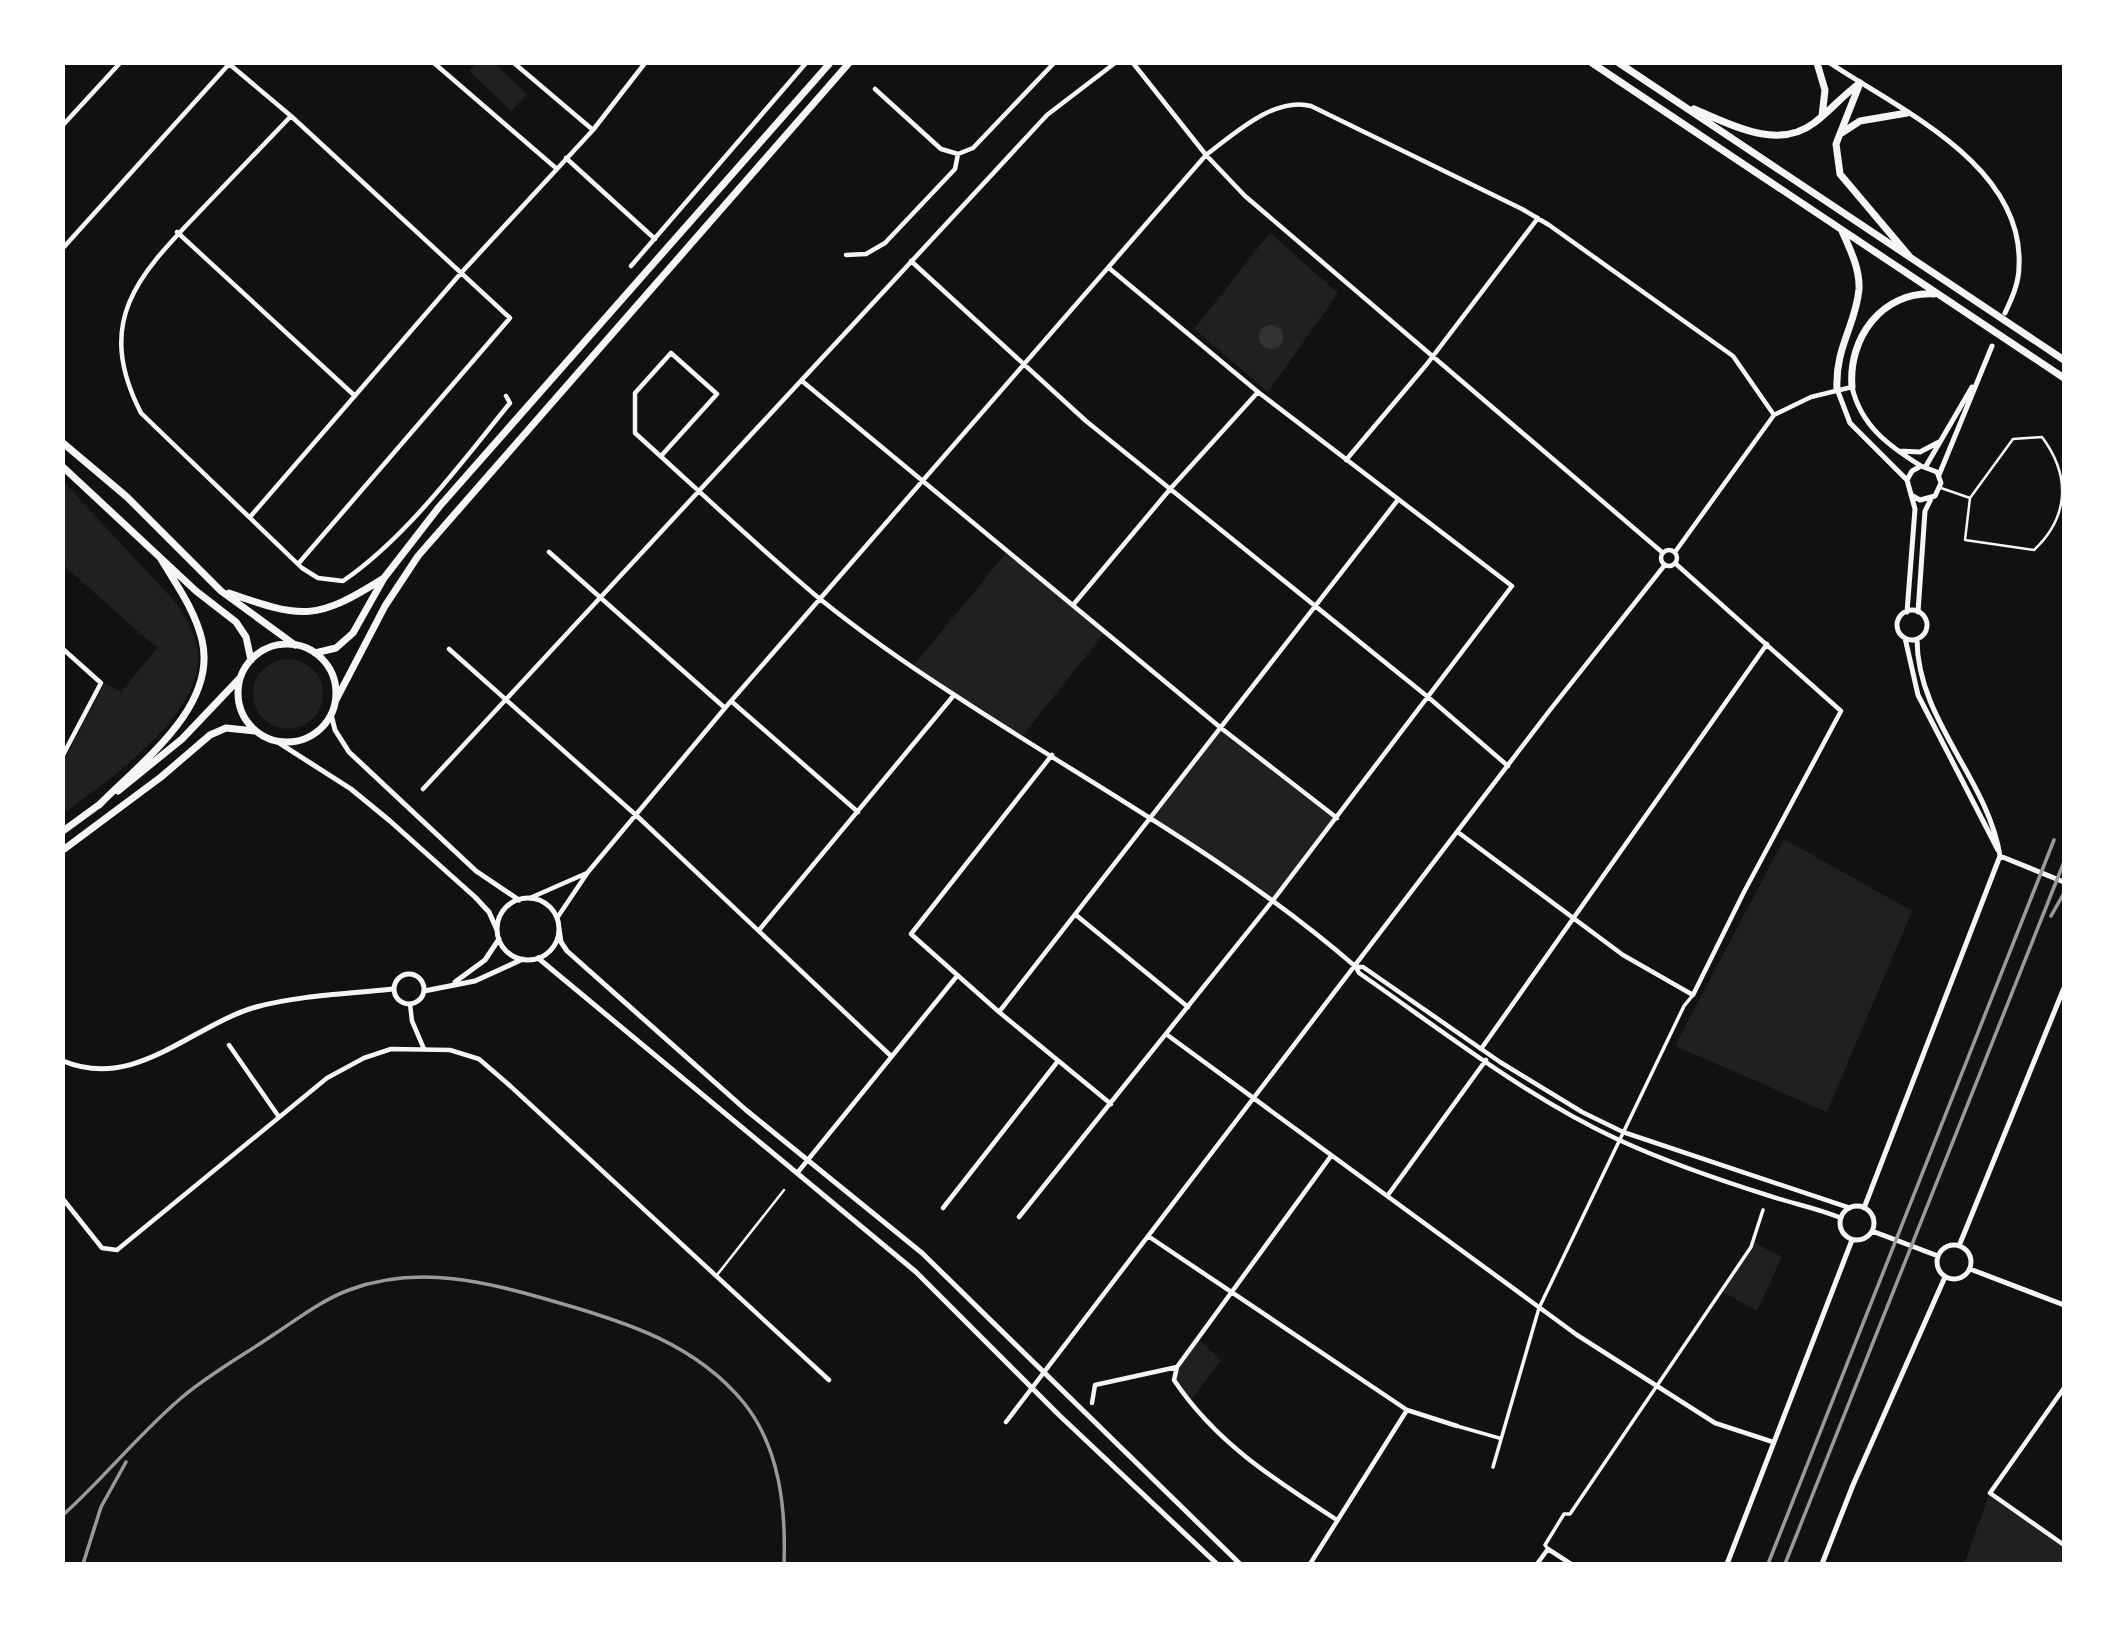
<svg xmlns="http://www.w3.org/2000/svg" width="2127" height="1627" font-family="'DM Sans',sans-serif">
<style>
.green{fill:#202020}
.water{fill:#333}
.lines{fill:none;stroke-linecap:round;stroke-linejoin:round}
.service{stroke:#f5f5f5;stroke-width:2.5}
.pedestrian{stroke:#f5f5f5;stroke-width:3.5}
.minor{stroke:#f5f5f5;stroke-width:4.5}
.tertiary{stroke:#f5f5f5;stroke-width:5}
.trunk{stroke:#f5f5f5;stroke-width:7}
.rail{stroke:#9a9a9a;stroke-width:3.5}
</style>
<rect width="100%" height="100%" fill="#111"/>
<path class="green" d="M477 63H494L527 94 511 111 469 71Z
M1270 233 1338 293 1268 392 1194 329Z
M63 481 177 604C186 619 197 635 198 653 203 716 107 781 63 814V762L105 683 121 692 157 648 63 565Z
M1007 552 1105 632 1022 736 913 666Z
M253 694a35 35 0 1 1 70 0a35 35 0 1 1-70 0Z
M1221 728 1337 818 1274 899 1150 820Z
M1784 839 1912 911 1827 1112 1675 1046Z
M1753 1242 1782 1257 1757 1311 1721 1291Z
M1198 1339 1221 1360 1190 1402 1174 1380 1177 1367Z
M1990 1493 2064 1545V1564H1964Z"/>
<path class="water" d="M1259 337a12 12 0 1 1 24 0a12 12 0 1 1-24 0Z"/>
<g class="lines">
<path class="service" d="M2042 437C2071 476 2069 517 2034 550L1965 540 1970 498 2013 439Z
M1941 488 1970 498
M717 1275 784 1190"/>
<path class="pedestrian" d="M1457 1426 1499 1438
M1493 1467 1539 1308 1684 1006 1693 995
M1548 1549 1545 1545 1564 1514H1570L1751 1247 1763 1210"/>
<path class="minor" d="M228 63 291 116 510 318 298 564
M434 63 557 169
M514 63 593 130
M1133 63 1206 155 1245 196 1663 553
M875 89 941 149 958 154 973 148 1054 63
M291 116C261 147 232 178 202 209 140 274 93 319 141 413L302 568 318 578 343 581C407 537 461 463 510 403L506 396
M63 125 120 63
M566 158 655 239
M177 232 355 396
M63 248 230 63
M846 255 866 254 885 243 955 169 958 154
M911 261 1086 421 1428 697 1508 766
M631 266 806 63
M802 381 1221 728 1337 818
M661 456 717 394 671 353 635 393V433C696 488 757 546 820 599 862 633 908 665 953 694 1088 783 1233 860 1356 967L1359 973C1443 1031 1526 1097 1619 1140 1667 1162 1719 1180 1770 1196 1794 1204 1817 1208 1841 1218
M1346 460 1427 364 1538 218
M250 517 461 273 593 130 645 63
M1661 558a8 8 0 1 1 16 0a8 8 0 1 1-16 0Z
M549 552 725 708
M1675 552 1774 415 1811 397 1852 387
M1073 605 1171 488 1258 392
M63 649 101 683 63 755
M449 649 637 816 891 1056
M731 701 858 812
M1052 755 911 934 999 1012 1111 1104
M423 789 1047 115 1115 63
M1459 833 1623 955 1693 995 1744 892 1841 711 1676 564
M530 898 587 873
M1076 915 1188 1007
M557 918 588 872 725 708 1206 155C1234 134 1275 96 1311 106L1522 209 1549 225 1733 356 1774 415
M760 929 954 695
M1357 967H1363L1500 1062 1582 1112 1623 1132 1850 1208
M410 1004 412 1021 424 1049
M999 1012 1397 501
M1166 1034 1577 1335 1715 1423 1773 1442
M229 1045 279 1117
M1481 1049 1767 644
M798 1172 957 976
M1388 1195 1486 1060
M63 1199 102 1248 117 1250 327 1078 364 1058 391 1049 450 1050 479 1059 508 1084 829 1380
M943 1208 1058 1061
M1019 1217 1274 899 1512 586 1258 392 1109 268
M1148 1236 1407 1410 1457 1426
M1177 1367 1174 1380C1216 1443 1275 1480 1337 1520
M2064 1388 1990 1493 2064 1545
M1092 1403 1095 1385 1177 1367 1331 1156
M1006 1422 1550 710 1664 566
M1310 1564 1407 1410
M1537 1564 1548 1549 1571 1564"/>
<path class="tertiary" d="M1830 63C1900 110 2024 165 2019 266 2019 283 2012 298 2005 313
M1852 387C1861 426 1889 446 1921 466
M1837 389 1850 423 1907 480
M1899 451 1920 452 1939 442
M1926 466 1972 387
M1939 475 1992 346
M1897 625a15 15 0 1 1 30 0a15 15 0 1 1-30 0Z
M1907 612 1915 509 1907 480 1912 471 1921 466 1937 472 1941 483 1935 496 1920 500 1911 495
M1918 612 1925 511 1931 499
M1905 638 1918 695 1998 850
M331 714 335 730 349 752 476 871 519 900
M276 741 351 789 390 821 475 897 489 912 497 930
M2000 856 2064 882
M497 929a31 31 0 1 1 62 0a31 31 0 1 1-62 0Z
M559 928 561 942 567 951 746 1110 922 1253 1240 1564
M538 958 916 1272 1059 1415 1217 1564
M394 989a15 15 0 1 1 30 0a15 15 0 1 1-30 0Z
M455 982 485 960 499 939
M424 991 475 981 523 959
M63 1061C136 1091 190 1026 256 1007 300 995 349 994 393 989
M1840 1223a17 17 0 1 1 34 0a17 17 0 1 1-34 0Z
M1864 1208 2000 856C1988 779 1917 720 1917 639
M1872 1231 1938 1256
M1937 1262a17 17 0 1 1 34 0a17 17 0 1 1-34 0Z
M1959 1246 2064 988
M1970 1269 2064 1305
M1727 1564 1852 1240
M1822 1564 1853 1485 1945 1277"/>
<path class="trunk" d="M1592 63 2064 378
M1619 63 2064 360
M1817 63 1825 90 1822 116
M1860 83 1836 144 1840 174 1910 257
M1694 109C1730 124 1777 151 1814 123 1830 111 1843 95 1860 83
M1840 134 1860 121 1907 113
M1852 387C1848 338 1882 291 1934 294
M1837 389C1835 347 1856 325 1859 289 1860 269 1850 249 1842 231
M63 443 127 497 221 591 295 645
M63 467 196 591 236 622 246 637 251 660
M229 593C303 619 316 621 384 578
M238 693a49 49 0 1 1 98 0a49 49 0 1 1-98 0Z
M315 653 336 648 353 633 384 578 439 507 830 63
M336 700 385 606 418 556 849 63
M118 791 182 739 240 678
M99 805C140 763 218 707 202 640 195 610 176 584 161 559
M63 831 100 804
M63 850 161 777 210 735 226 728 255 731"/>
<path class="rail" d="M2051 916 2064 893
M63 1515C104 1478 138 1435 180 1399 209 1374 244 1355 276 1333 299 1318 322 1300 349 1290 419 1264 487 1282 556 1302 626 1322 696 1344 744 1403 780 1448 786 1509 784 1564
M83 1564 101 1507 126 1462
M1768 1564 2054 840
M1785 1564 2064 862"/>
</g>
<rect width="2127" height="1627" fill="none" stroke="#ffffff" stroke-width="130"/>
</svg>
